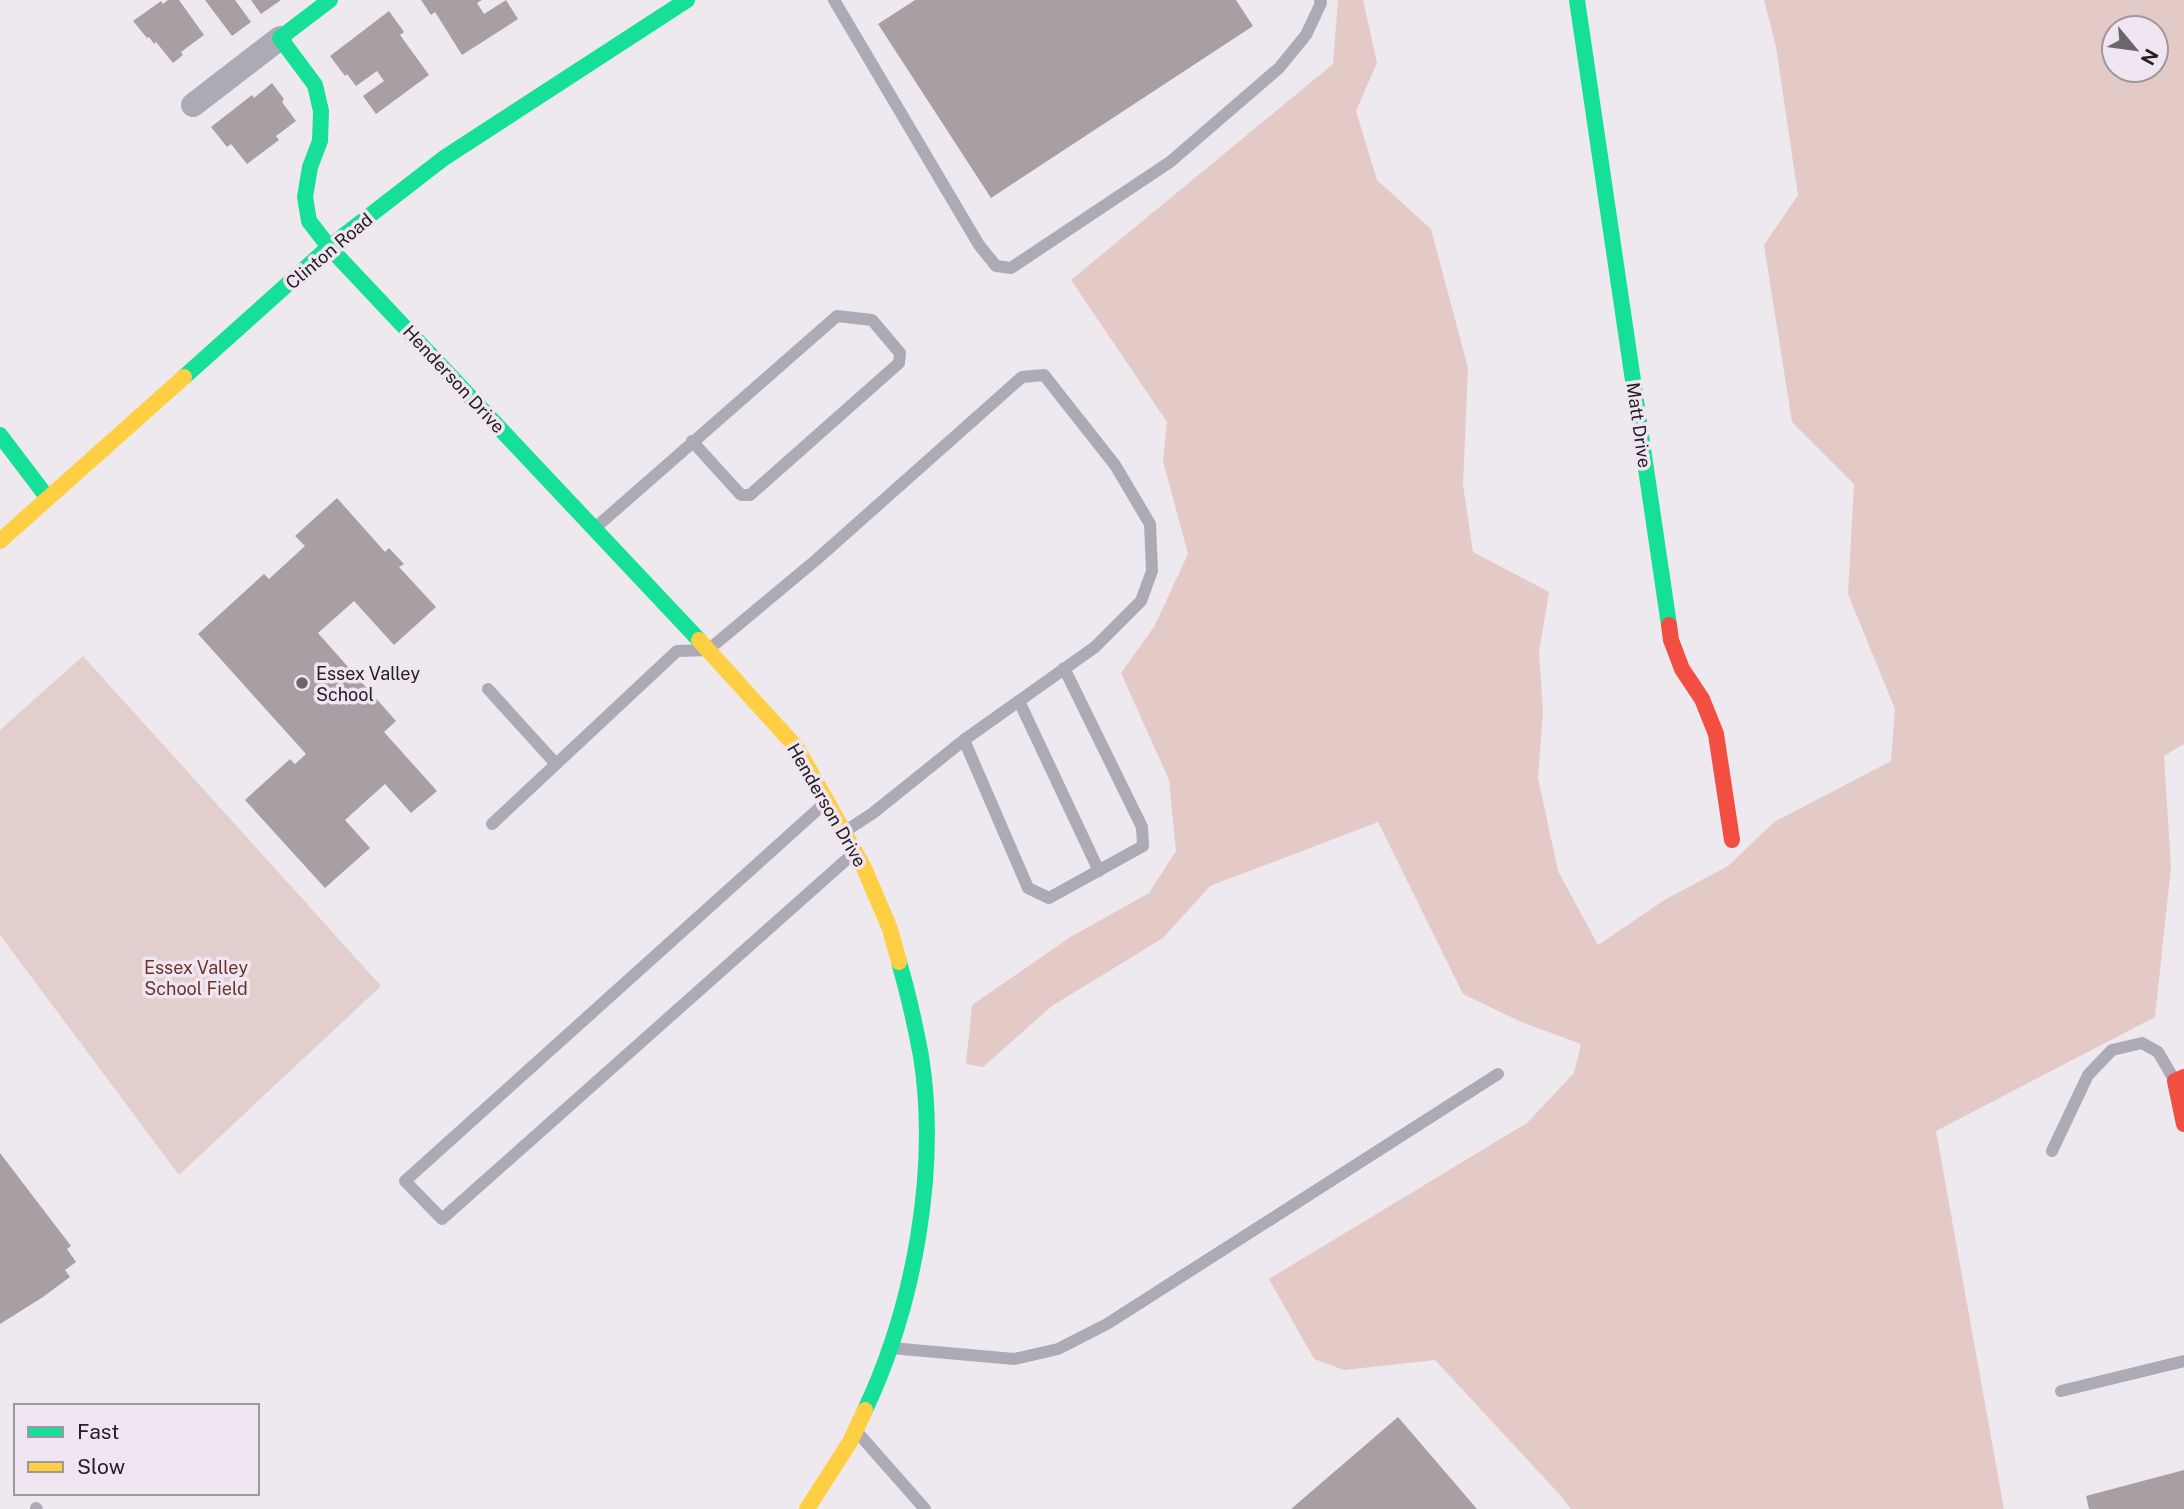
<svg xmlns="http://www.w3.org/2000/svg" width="2184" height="1509" font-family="'Public Sans',sans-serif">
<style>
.green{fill:#e2cecc}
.forest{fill:#e4cac7;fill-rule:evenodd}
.building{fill:#a89fa4}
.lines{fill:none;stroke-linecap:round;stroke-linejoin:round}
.lane{stroke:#acaab5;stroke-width:12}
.street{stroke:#acaab5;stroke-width:24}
.fast{stroke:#16e098;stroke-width:16}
.slow{stroke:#ffcf43;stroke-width:16}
.jam{stroke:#f24e42;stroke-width:16}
.poi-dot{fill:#6b666b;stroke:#f0e6f1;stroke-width:2.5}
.labels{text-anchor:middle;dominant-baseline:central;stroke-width:7;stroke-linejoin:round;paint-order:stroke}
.street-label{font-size:18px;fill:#242024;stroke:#f0e6f1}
.poi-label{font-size:18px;fill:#242024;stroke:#f0e6f1;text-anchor:start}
.park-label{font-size:18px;fill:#6b3529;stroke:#f0e6f1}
</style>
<rect width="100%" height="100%" fill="#eee9ee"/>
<path class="green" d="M83 656 381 986 179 1175 0 935V730Z"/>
<path class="forest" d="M1338 0H1363L1377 63 1356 111 1377 180 1431 229 1468 368 1463 485 1473 552 1549 592 1539 652 1543 711 1538 778 1558 871 1598 945 1666 899 1728 866 1774 822 1891 761 1895 709 1848 594 1854 484 1792 422 1764 245 1798 195 1776 47 1764 0H2184V744L2164 756 2171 867 2155 1017 1936 1131 2004 1509H1571L1561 1496 1435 1360 1344 1370 1314 1359 1269 1279 1527 1123 1574 1073 1581 1044 1521 1022 1463 994 1378 822 1210 886 1163 938 1052 1006 983 1067 966 1064 972 1005 1072 936 1149 893 1176 851 1169 780 1121 673 1154 627 1188 554 1163 461 1167 422 1071 280 1333 64ZM2114 28H2156V70H2114Z"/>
<path class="building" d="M168 0H179L204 35 181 52 183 55 173 63 156 42 154 44 149 37 147 38 133 21 161 1 163 4Z
M205 0H235L251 22 232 36Z
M251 0H281L261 14Z
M421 0H482L477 3 484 14 506 0 518 19 462 55 435 12 431 15Z
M915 0H1236L1253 26 991 198 878 24Z
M389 11 404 32 400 35 429 75 376 114 363 96 384 81 377 71 356 86 347 74 345 76 330 56Z
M272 83 284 99 282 102 296 121 276 136 279 140 247 164 231 144 227 147 211 127 252 95 254 98Z
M337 498 385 552 389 548 404 564 399 567 436 607 394 645 354 601 318 633 396 721 384 732 437 791 411 813 385 784 345 820 370 848 325 888 245 800 290 759 295 764 306 754 198 634 264 574 269 579 305 546 295 536Z
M0 1153 71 1246 67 1249 76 1262 65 1270 70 1277 43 1297 0 1324Z
M1398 1417 1477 1509H1291Z
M2184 1470V1509H2089L2086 1496Z"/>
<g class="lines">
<path class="lane" d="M834 0 979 245 996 266 1011 268 1170 162 1279 68 1306 35 1321 3 1320 0
M595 528 837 316 872 320 900 353 899 363 750 495H741L692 441
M488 689 556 764
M1019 701 1099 871
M826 802 405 1181 442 1219 855 852
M492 824 677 651 708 650 816 560 1022 377 1044 375 1115 465 1150 524 1152 571 1141 601 1095 647 964 740
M844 832 873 813 964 740 1028 888 1049 898 1143 846 1142 827 1064 668
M2052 1151 2088 1075 2112 1050 2142 1043 2158 1052 2175 1081
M891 1348 1014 1359 1058 1349 1107 1324 1498 1074
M2061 1391 2184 1361
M858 1433 925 1509
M36 1508 37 1509"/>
<path class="street" d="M193 105 280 38"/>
<path class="fast" d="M330 0 280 38 315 85 321 111 320 141 310 167 305 197 309 221 329 247 699 640
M1577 0 1669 625
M184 377 329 247 444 158 687 0
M0 435 47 497
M865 1410C914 1306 939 1170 921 1056 915 1024 908 993 899 962"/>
<path class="slow" d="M0 541 184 377
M699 640 797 748 864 868 890 929 899 962
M807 1509 850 1442 865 1410"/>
<path class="jam" d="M1669 625 1671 640 1682 669 1702 699 1716 734 1732 840
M2184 1077 2175 1081 2184 1124"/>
</g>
<circle class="poi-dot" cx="302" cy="683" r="7"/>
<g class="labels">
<g class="street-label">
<text transform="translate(329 251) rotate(-40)">Clinton Road</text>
<text transform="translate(454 379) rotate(47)">Henderson Drive</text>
<text transform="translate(1639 425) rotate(82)">Matt Drive</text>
<text transform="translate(827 805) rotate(60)">Henderson Drive</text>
</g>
<g class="poi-label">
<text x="316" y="673">Essex Valley<tspan x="316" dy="21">School</tspan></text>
</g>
<g class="park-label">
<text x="196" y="967">Essex Valley<tspan x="196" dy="21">School Field</tspan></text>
</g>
</g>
<rect x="14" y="1404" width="245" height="91" fill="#f0e6f1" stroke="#9e979f" stroke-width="2"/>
<rect x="28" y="1427" width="35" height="10" fill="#16e098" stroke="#9e979f" stroke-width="2"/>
<text x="77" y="1439" font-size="21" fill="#242024">Fast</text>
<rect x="28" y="1462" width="35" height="10" fill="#ffcf43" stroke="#9e979f" stroke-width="2"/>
<text x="77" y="1474" font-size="21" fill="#242024">Slow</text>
<g transform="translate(2135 49) rotate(119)"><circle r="33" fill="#f0e6f1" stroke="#9e979f" stroke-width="2"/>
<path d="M0-5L12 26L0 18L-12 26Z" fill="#6b666b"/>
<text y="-10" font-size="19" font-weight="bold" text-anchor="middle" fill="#242024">N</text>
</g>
</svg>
